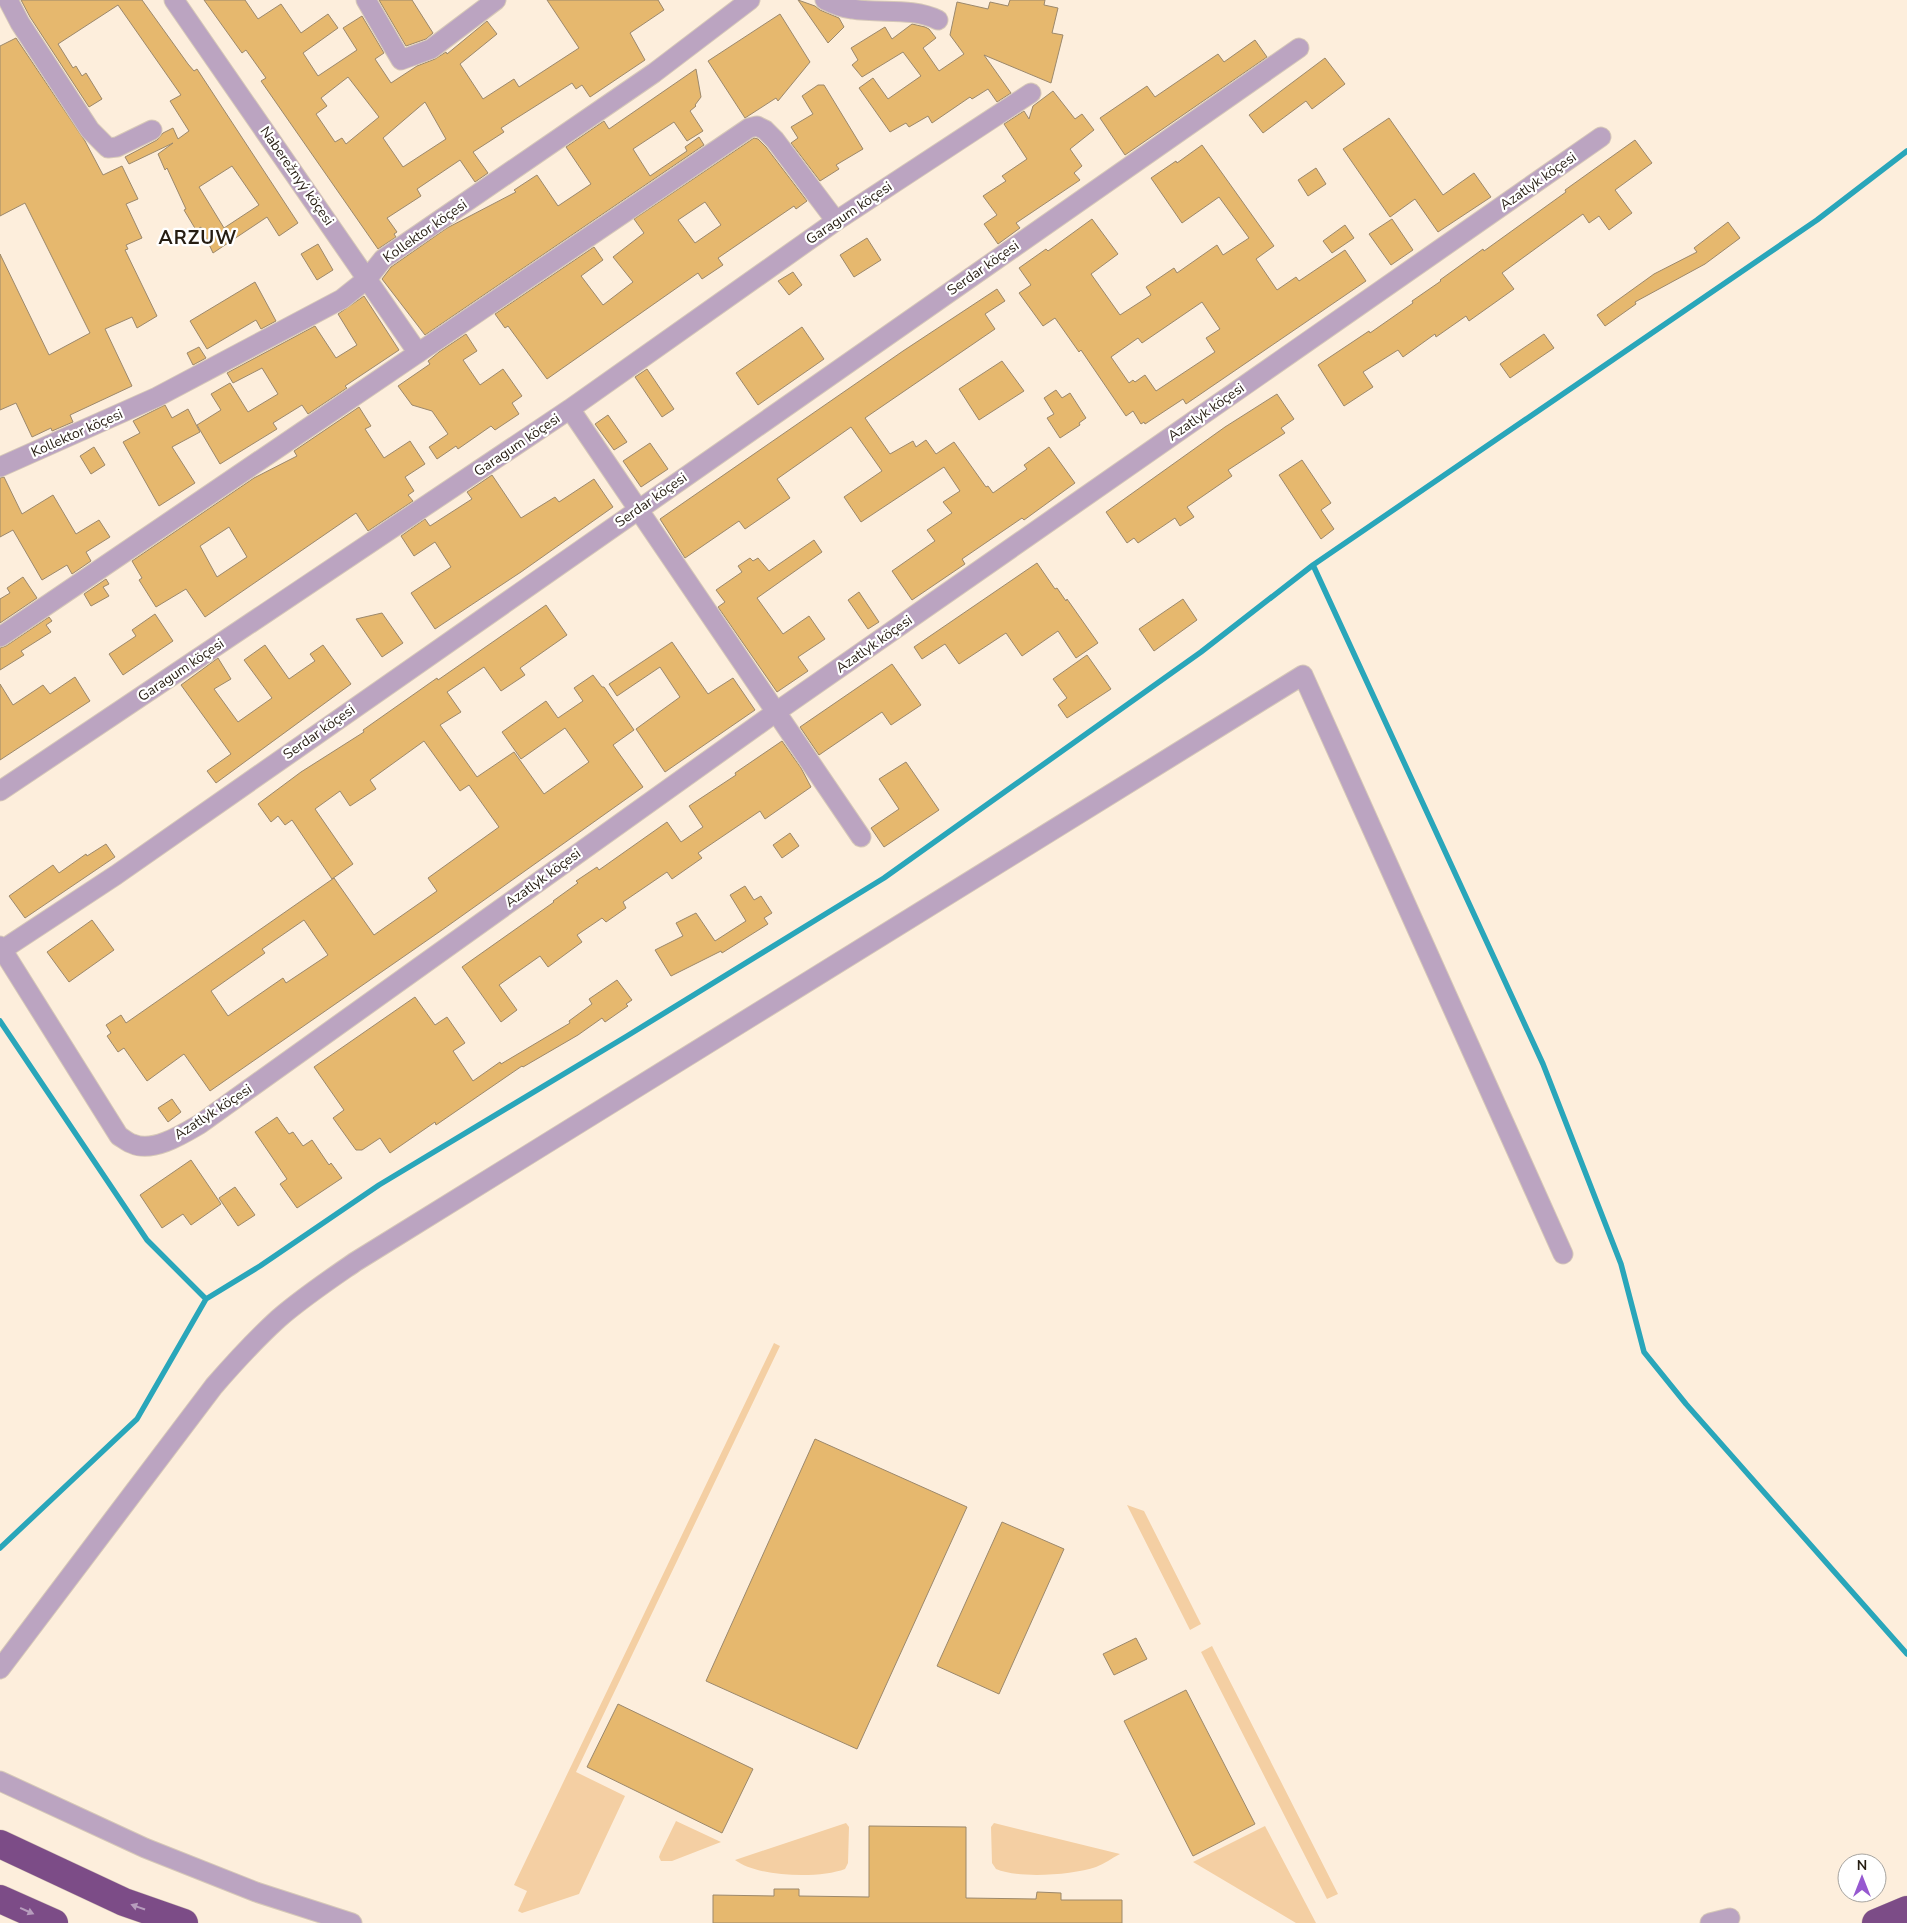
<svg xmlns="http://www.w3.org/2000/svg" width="1907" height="1923" font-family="'Nunito Sans',sans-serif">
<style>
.green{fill:#f4cfa3}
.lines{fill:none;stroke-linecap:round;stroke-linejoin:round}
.stream{stroke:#29a6ba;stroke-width:5.5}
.building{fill:#e6b86e;stroke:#9c886b;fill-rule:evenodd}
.street-casing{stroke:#d6c8b8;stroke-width:21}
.highway-casing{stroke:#d6c8b8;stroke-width:29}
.street{stroke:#bba4c1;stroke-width:19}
.highway{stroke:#7c4c87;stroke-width:28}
.oneway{fill:#b79dbd}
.labels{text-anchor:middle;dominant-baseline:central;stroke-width:4.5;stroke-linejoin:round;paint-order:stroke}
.street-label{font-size:14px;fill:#261d12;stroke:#fff}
.district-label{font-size:19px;font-weight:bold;letter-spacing:1px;fill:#261d12;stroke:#fff}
</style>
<rect width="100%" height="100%" fill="#fdeedc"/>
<path class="green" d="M774 1343 780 1346 576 1772 625 1796 579 1894 522 1913 518 1911 527 1891 514 1885Z
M1127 1505 1144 1511 1201 1624 1190 1630Z
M1212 1646 1338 1894 1327 1899 1201 1652Z
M676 1821 721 1842 672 1861H661L659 1857 660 1854Z
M846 1823 849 1827 848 1863 845 1869C819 1879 757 1877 735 1860Z
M994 1823 1120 1854C1112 1858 1104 1864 1096 1867 1072 1875 1019 1879 996 1869L992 1863 991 1827Z
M1265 1826 1316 1923H1296L1193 1862Z"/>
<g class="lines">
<path class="stream" d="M1313 565 1543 1064 1621 1264 1644 1352 1686 1404 1907 1654
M0 1021 147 1240 206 1299 260 1266 379 1185 627 1036 884 878 1201 652 1313 565 1817 220 1907 151
M0 1548 137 1419 206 1299"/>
</g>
<path class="building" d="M21 0H142L188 64 194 71 197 69 298 223 279 236 267 217 213 253 201 227 196 230 184 210 186 209 167 168 165 170 158 154 173 143 129 164 125 157 157 140 163 133 173 128 178 139 189 131 170 101 181 95 118 5 58 44 73 68 76 66 82 76 86 73 102 99 89 107 30 17ZM232 166 259 205 224 228 199 187Z
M204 0H245L258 19 281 4 301 33 328 14 338 28 303 53 318 76 357 50 343 28 362 16 384 53 375 59 391 83 417 66 435 59 446 52 447 54 487 21 497 34 460 64 483 99 514 79 519 87 579 48 547 0H658L664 10 630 33 645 60 590 97 582 85 576 89 572 83 501 128 504 132 473 152 488 173 475 182 460 160 417 189 421 196 387 218 397 232 394 234 396 237 378 249 261 81 266 78 246 50 242 53ZM348 77 379 117 346 144 342 138 335 142 316 114 327 106 321 98ZM425 102 446 139 403 167 383 138Z
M379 0H412L433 33 426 39 406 46Z
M798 0 815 6 820 10 839 18 844 27 828 43Z
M1010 0H1045L1044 5 1058 8 1052 33 1063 35 1051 83 984 55 1011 93 997 102 988 89 972 99 970 97 932 123 928 116 909 127 906 123 890 132 859 88 873 78 888 99 921 76 903 52 862 77 852 65 858 60 851 48 885 27 892 39 912 24 925 27 929 29 936 38 923 48 939 71 964 54 950 35 957 2 988 9 990 2 1008 6Z
M780 14 810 62 778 101 776 98 745 118 708 61Z
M16 38 85 141 103 175 122 166 138 199 126 204 142 238 126 245 128 249 125 250 157 316 137 328 132 317 105 329 132 386 70 415 73 422 52 431 51 428 32 437 16 403 0 410V254L49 355 90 333 25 203 0 216V46Z
M1255 40 1267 57 1125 155 1100 118 1147 86 1155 97 1218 54 1224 62Z
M1325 58 1345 84 1312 109 1306 101 1263 133 1249 115Z
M696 69 701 97 695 105 696 106 690 111 703 131 687 141 674 122 633 149 650 176 687 151 685 147 699 137 704 145 425 335 382 279 391 267 447 228 516 192 514 190 537 175 558 206 591 184 566 147 604 121 609 129Z
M818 85H824L863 149 836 165 839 169 820 181 791 143 798 138 791 127 813 114 802 96Z
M1053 91 1075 119 1082 114 1094 130 1070 149 1082 166 1074 173 1080 180 1016 223 1020 228 998 244 984 224 997 215 983 196 1006 181 1002 176 1027 159 1004 124 1024 111 1029 119 1033 106Z
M1389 118 1443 195 1474 173 1491 197 1438 232 1415 199 1390 217 1343 149Z
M754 138 758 139 766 147 807 201 796 209 794 206 718 258 723 265 702 279 698 273 547 379 508 326 505 328 495 314 594 247 603 260 581 276 603 305 633 282 613 257 644 233 634 219ZM705 202 721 225 695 243 678 220Z
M1635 140 1652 163 1615 190 1632 213 1609 230 1599 216 1589 223 1583 214 1502 273 1514 289 1469 321 1466 316 1436 337 1435 334 1403 357 1398 350 1363 372 1373 387 1344 406 1318 365 1369 331 1370 333 1413 303 1412 301 1441 281 1440 280 1483 249 1484 251 1566 192 1565 190Z
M1202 145 1274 246 1256 259 1277 290 1296 277 1299 281 1345 250 1366 281 1186 404 1183 399 1145 424 1144 422 1141 424 1133 411 1126 416 1081 350 1079 352 1055 318 1043 326 1019 293 1031 285 1019 268 1046 249 1048 251 1092 219 1118 254 1091 274 1120 315 1151 295 1146 287 1174 268 1177 273 1217 245 1223 255 1249 238 1219 197 1182 223 1151 178 1176 161 1177 163ZM1202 302 1220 329 1206 338 1215 352 1156 391 1145 375 1135 382 1133 380 1129 383 1111 357 1138 338 1142 343Z
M1316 168 1326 184 1308 196 1298 180Z
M1392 219 1413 250 1391 265 1369 234Z
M1728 222 1740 238 1705 264 1635 302 1636 304 1605 326 1597 315 1654 274 1697 252 1694 248Z
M1345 225 1354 238 1332 253 1323 241Z
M867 238 881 260 854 277 840 255Z
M318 244 333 270 317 280 301 254Z
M793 272 802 285 789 295 778 281Z
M255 282 276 321 261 329 256 320 207 349 190 321Z
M997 289 1005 301 985 314 995 329 865 418 890 454 913 441 916 447 926 440 936 454 954 442 986 487 988 486 993 493 1027 469 1024 465 1049 447 1075 483 1024 520 1022 518 962 559 965 564 912 600 892 571 935 541 927 530 952 513 943 502 960 491 944 467 861 522 844 497 882 471 851 427 777 479 790 498 745 529 739 521 685 558 660 519 903 351Z
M364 296 399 350 345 386 347 388 308 414 302 405 273 423 277 429 220 464 197 425 221 410 211 394 230 383 248 412 278 394 262 368 233 383 227 373 315 326 336 358 357 345 338 314Z
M802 327 824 359 758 405 736 373Z
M466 334 477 351 463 360 480 385 503 369 522 396 512 403 519 414 495 430 491 426 458 449 456 446 437 459 429 447 448 434 432 411 412 405 398 386 430 364 428 361 439 352Z
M1544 334 1554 348 1510 378 1500 364Z
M199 347 206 358 193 365 187 353Z
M1002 361 1024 391 979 420 959 389Z
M647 369 674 409 662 417 635 377Z
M1056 390 1062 398 1070 393 1086 418 1079 423 1080 425 1060 438 1047 418 1054 414 1044 398Z
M1277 394 1294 419 1281 428 1285 433 1228 470 1232 476 1187 507 1194 517 1180 526 1175 518 1138 543 1134 538 1127 543 1106 512 1225 427Z
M165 405 172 418 188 409 200 432 172 447 195 483 159 506 123 442 140 433 133 421Z
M359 407 371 426 365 429 384 458 410 441 425 464 405 477 414 491 408 495 413 501 368 531 356 513 205 617 186 589 156 607 139 580 142 578 132 561 254 478 297 456 294 451ZM229 527 247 557 217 577 200 546Z
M608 415 627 442 614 450 595 424Z
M650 443 668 469 641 487 623 461Z
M94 447 105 465 91 474 80 456Z
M1302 460 1331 503 1321 510 1334 529 1321 539 1279 475Z
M492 475 521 518 555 497 559 502 594 479 613 507 521 572 435 629 411 593 451 567 435 542 414 556 401 536 425 519 430 526 472 499 467 492Z
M4 477 22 514 53 495 76 534 99 520 110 537 86 552 91 561 72 574 67 565 42 580 13 530 0 537V478Z
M814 540 822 552 757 598 783 634 809 616 825 639 798 657 808 671 777 692 718 607 725 602 716 590 742 572 738 566 750 558 753 561 758 558 769 571Z
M1037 563 1055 589 1057 588 1066 601 1067 599 1098 643 1076 658 1058 631 1022 656 1006 633 959 664 945 644 922 659 914 647Z
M23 577 37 598 0 623V599L10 593 7 588Z
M106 579 109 584 103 587 109 596 91 606 84 594Z
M859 592 879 622 868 629 848 600Z
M1183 599 1197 620 1154 651 1139 629Z
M546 605 567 635 520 668 525 675 501 691 484 667 447 692 461 712 440 725 477 777 514 752 544 794 589 762 565 728 521 759 502 732 546 701 558 718 583 701 574 688 593 675 602 687H604L634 730 613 745 643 787 442 930 210 1091 184 1054 147 1081 124 1048 118 1052 107 1036 111 1033 106 1025 121 1015 126 1023 334 878 374 935 437 891 428 878 499 827 469 785 460 791 424 741 370 780 376 789 350 806 340 791 315 809 353 864 332 879 292 820 285 825 278 816 271 822 258 804 301 772 364 732 363 730 437 678 438 680ZM304 920 328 955 286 983 283 978 228 1016 211 991 265 953 262 949Z
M382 613 403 643 382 657 356 619Z
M155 614 173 641 123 675 109 654 136 636 132 630Z
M49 617 52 621 46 625 51 632 21 651 24 655 0 670V648L6 646Z
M672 642 708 694 733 678 755 710 665 772 636 729 680 697 660 667 617 696 609 684Z
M265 645 289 679 315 661 310 654 323 645 351 684 216 783 207 771 231 754 181 685 218 658 231 679 214 689 238 722 272 698 244 660Z
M1087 655 1111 689 1067 718 1058 705 1067 698 1053 679Z
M892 664 921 705 891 725 882 712 819 755 800 727Z
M75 677 90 701 0 760V684L13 705 43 685 50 694Z
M782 741 801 768 811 787 765 819 760 811 698 853 702 858 672 879 667 872 623 902 626 908 606 922 602 918 577 935 582 942 548 967 540 956 499 985 517 1010 501 1022 462 967 554 902 553 901 578 883 576 881 597 867 599 870 667 822 681 842 703 827 689 806 736 775 735 773Z
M906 762 939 810 884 847 871 828 899 809 879 779Z
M790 833 799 846 782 858 773 845Z
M106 844 115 857 25 918 9 896 53 865 59 873 86 854 87 856Z
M745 886 754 900 761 896 772 913 764 918 768 924 722 953 721 951 671 976 655 950 683 936 676 923 696 913 715 941 746 921 730 895Z
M92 920 114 950 69 982 47 952Z
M617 980 632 1000 626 1004 628 1006 605 1022 602 1018 578 1035 523 1067 522 1066 436 1125 435 1122 390 1153 380 1138 362 1150H356L333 1118 344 1110 314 1067 415 997 435 1025 447 1017 465 1043 453 1051 473 1081 500 1062 501 1064 570 1023 569 1021 592 1004 589 999Z
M172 1099 181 1112 168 1122 158 1108Z
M277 1117 289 1134 293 1132 303 1146 312 1140 329 1165 331 1163 342 1178 297 1208 280 1184 287 1179 255 1132Z
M191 1160 221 1204 191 1225 183 1214 162 1228 140 1195Z
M235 1187 255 1215 238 1226 219 1198Z
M815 1439 967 1507 857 1749 706 1681Z
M1002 1522 1064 1549 999 1694 937 1666Z
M1136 1638 1147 1659 1114 1675 1103 1654Z
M1186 1690 1255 1824 1193 1856 1124 1721Z
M618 1704 753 1769 722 1833 587 1767Z
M869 1826 966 1827V1898L1036 1899 1037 1892 1061 1893V1900H1122V1923H713V1895L774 1896V1889H799V1896L869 1897Z"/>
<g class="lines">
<g class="street-casing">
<path id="street" d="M8 0 20 23 90 130 108 148 117 147 152 130
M174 0 418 353
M366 0 401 60 431 49 496 0
M825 0C833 4 843 8 852 9 880 14 912 7 938 20
M570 409 861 837
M0 467 157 397 342 299 367 279 383 259 654 73 750 0
M0 637 749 128 757 126 765 130 775 140 836 221
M0 791 570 409 836 221 1031 93
M0 946 119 1136C123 1138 128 1143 133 1144 153 1153 183 1134 200 1124L776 712 1601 137
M2 950 116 875 1299 48
M0 1669 214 1386C234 1363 255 1340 278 1319 302 1298 329 1280 355 1262L1303 675 1563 1254
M0 1781 145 1848 256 1892 352 1923
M1710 1923 1730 1918"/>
</g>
<g class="highway-casing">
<path id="highway" d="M0 1844 124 1902 184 1923
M0 1899 54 1923
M1876 1923 1907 1910"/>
</g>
<use href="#street" class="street"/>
<use href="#highway" class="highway"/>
</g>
<defs><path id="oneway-solid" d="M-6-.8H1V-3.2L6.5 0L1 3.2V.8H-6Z" transform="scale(1.25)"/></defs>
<g class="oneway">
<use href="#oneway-solid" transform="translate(138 1907) rotate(-161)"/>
<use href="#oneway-solid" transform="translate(27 1911) rotate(24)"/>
</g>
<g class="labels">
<g class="street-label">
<text transform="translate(297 176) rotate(55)">Naberežnyý köçesi</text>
<text transform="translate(1538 181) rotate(-35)">Azatlyk köçesi</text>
<text transform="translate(849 213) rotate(-34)">Garagum köçesi</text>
<text transform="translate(425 231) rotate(-35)">Kollektor köçesi</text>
<text transform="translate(983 268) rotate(-35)">Serdar köçesi</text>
<text transform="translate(1206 412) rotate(-35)">Azatlyk köçesi</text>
<text transform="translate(77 433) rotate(-24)">Kollektor köçesi</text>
<text transform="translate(517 445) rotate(-34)">Garagum köçesi</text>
<text transform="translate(651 500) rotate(-35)">Serdar köçesi</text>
<text transform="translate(874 644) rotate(-35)">Azatlyk köçesi</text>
<text transform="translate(181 670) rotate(-34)">Garagum köçesi</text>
<text transform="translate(319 732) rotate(-35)">Serdar köçesi</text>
<text transform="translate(543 878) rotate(-36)">Azatlyk köçesi</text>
<text transform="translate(213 1112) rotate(-33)">Azatlyk köçesi</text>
</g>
<g class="district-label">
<text x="198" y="238">ARZUW</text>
</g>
</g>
<g transform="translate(1862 1878)"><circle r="24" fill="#ffffff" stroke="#a8a5a0"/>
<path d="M0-4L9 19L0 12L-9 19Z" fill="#9659d0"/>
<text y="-8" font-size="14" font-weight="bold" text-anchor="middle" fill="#261d12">N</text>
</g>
</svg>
